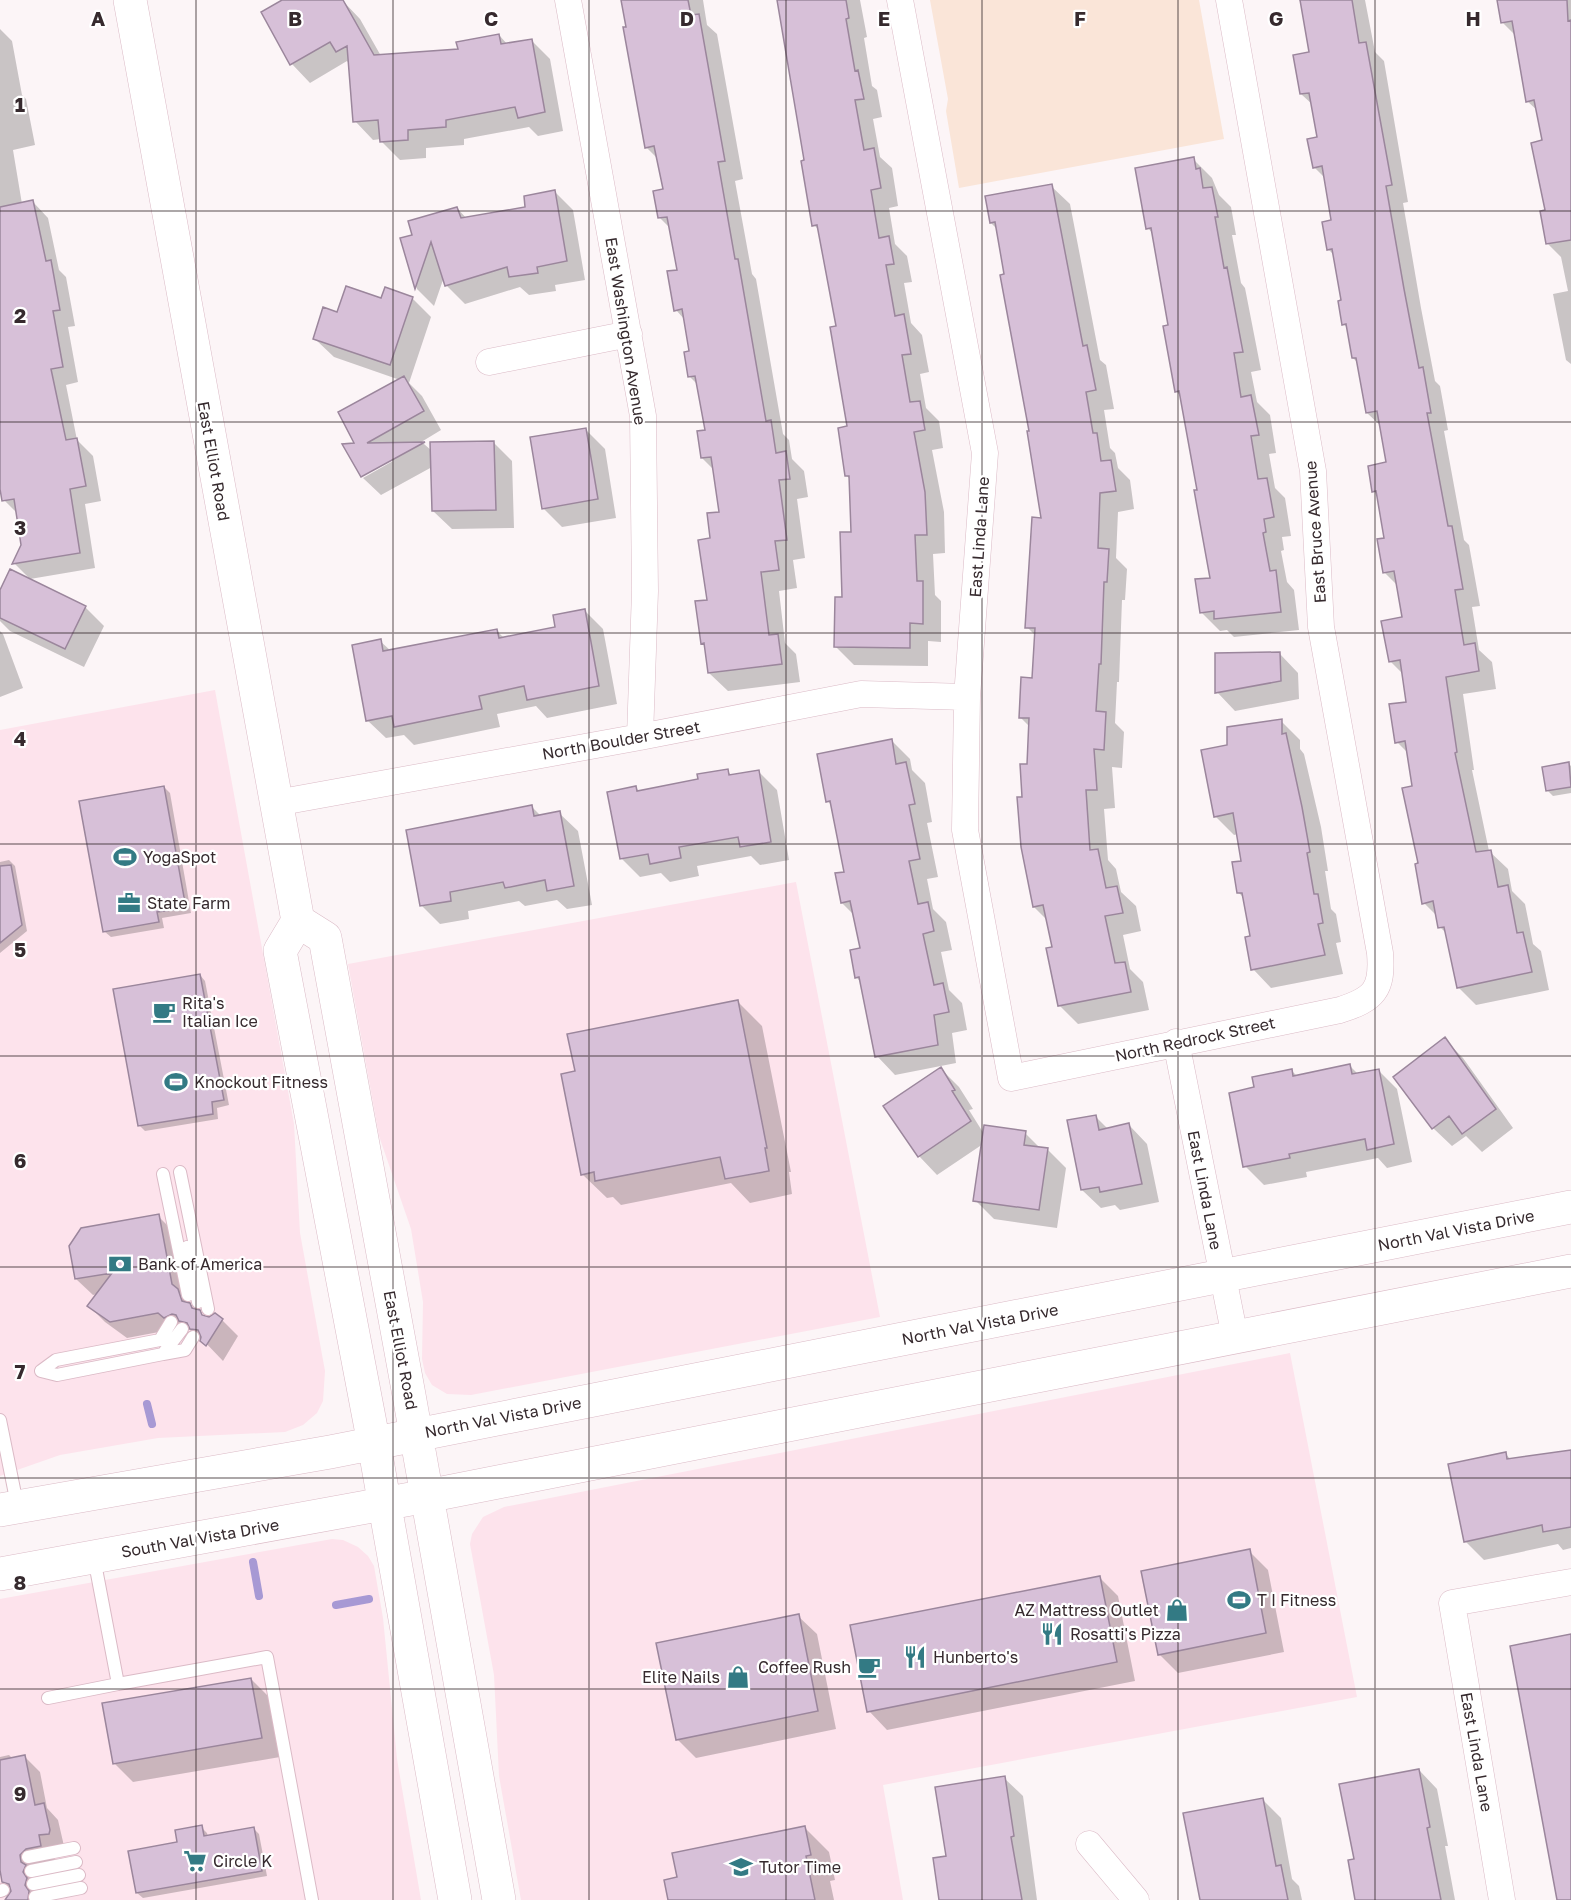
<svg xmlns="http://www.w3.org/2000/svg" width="1571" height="1900" font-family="'Golos Text',sans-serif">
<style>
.built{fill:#fde3ec}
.green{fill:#fae5d8}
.shadow{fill:#0003}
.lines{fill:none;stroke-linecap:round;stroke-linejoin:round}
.stream{stroke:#a799d4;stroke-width:8}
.building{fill:#d7c0d8;stroke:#9b869c;stroke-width:1.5}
.service-casing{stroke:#dbbac6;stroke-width:14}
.minor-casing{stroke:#dbbac6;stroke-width:27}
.secondary-casing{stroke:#dbbac6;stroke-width:34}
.service{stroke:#fff;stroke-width:12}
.minor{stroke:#fff;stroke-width:26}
.secondary{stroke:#fff;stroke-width:33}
.grid{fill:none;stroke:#362a2e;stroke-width:1.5;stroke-opacity:0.55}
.labels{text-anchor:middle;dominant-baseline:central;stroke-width:4.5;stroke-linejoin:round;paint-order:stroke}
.street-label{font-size:16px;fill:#362a2e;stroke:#fff}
.poi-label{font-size:16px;fill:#362a2e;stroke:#fff;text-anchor:start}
.grid-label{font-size:20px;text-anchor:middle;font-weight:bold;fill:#362a2e;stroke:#fff;stroke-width:4.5;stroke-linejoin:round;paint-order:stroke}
</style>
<rect width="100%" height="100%" fill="#fcf5f7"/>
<path class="built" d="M215 690 294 1124 300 1233 325 1371 323 1401 317 1413 303 1425 285 1432 158 1438 60 1455 0 1476V730Z
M796 882 880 1317 471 1395 447 1394 432 1385 425 1373 422 1359 423 1302 411 1229 379 1136 348 964Z
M1290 1353 1357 1697 883 1785 903 1900H521L499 1776 494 1675 470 1544 472 1534 483 1517 504 1507Z
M332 1539 343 1540 358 1547 368 1556 374 1566 383 1618 397 1759 421 1900H0V1599Z"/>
<path class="green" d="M930 0H1199L1224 139 959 188 946 111 948 99Z"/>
<path class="shadow" d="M285 0H342L360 19 381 56 460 51 499 35 508 45 532 41 550 59 563 131 538 136 529 127 464 139V145L426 148V158L400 160 382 142 381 139 373 140 355 121 350 64 347 61 310 83 292 64Z
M623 0H703L707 25 717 34 743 179 735 181 752 274 756 279 783 434 789 440 792 459 804 471 808 497 797 499 805 558 793 560 797 588 779 591 785 643 796 654 800 682 728 691 709 673 706 647 702 643 708 601 712 539 721 513 714 470 702 458 707 431 698 385 690 377 691 352 685 320 676 310 678 271 671 229 660 218 664 190 658 159 646 147Z
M777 0H860L867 37 864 38 872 86 877 90 882 117 873 119 880 157 892 168 898 206 889 208 895 244 907 256 912 282 904 283 911 323 922 335 929 372 920 374 926 408 939 421 943 448 932 450 944 512 945 553 933 554 935 595 941 601V642L928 641V666L854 665 835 646 853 533 850 479 847 476 849 428 837 328 820 231 814 225 806 162Z
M1299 0H1365L1375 52 1384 61 1408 202 1403 203 1421 308 1435 381 1440 386 1448 430 1444 431 1464 540 1469 545 1480 606 1472 607 1479 650 1492 662 1496 689 1463 694 1474 770H1472L1489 851 1508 869 1512 891 1525 904 1533 944 1541 951 1549 990 1476 1005 1458 987 1447 934 1440 927 1438 917 1424 903 1414 787 1409 754 1397 742 1408 703 1404 675 1390 661 1404 618 1398 586 1384 572 1386 539 1378 495 1374 491 1388 464 1382 427 1367 413 1358 363 1353 358 1348 328 1343 324 1342 302 1334 255 1328 249 1333 221 1325 178 1314 167 1319 138 1313 105 1301 94 1311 53 1302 4Z
M1499 0H1571V364L1566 360 1553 294 1568 291 1561 257 1548 244 1544 141 1538 111 1527 101 1516 36 1503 23Z
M0 29 12 41 22 95 26 99 35 145 13 150 22 204 33 202 48 218 59 270 66 277 75 326 68 327 78 382 66 385 77 440 93 456 101 501 85 504 95 568 30 579 14 563 23 545 18 514 4 500 0 481Z
M1193 159 1212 178 1219 195 1231 207 1236 235H1232L1241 283 1245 288 1261 370 1251 372 1257 402 1270 415 1276 453 1269 454 1275 488 1285 498 1291 536 1282 537 1284 550 1281 551 1287 582 1294 590 1299 630 1234 637 1227 630 1220 631 1201 612 1212 579 1181 396 1176 391 1170 326 1153 234 1148 228Z
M1051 186 1070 204 1100 360 1106 365 1114 409 1104 410 1110 448 1115 453 1118 468 1130 480 1134 509 1118 512 1116 558 1127 569 1125 600H1122L1119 682H1117L1115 723 1124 732 1122 768 1112 767 1115 808 1104 809 1108 860 1116 869 1121 892 1136 906 1141 931 1123 935 1130 969 1143 982 1149 1010 1078 1024 1059 1005 1054 948 1047 920 1034 907 1024 798 1028 765 1030 727 1020 717 1033 680 1036 636 1027 627 1043 519 1031 432 1006 276 997 229 991 223Z
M555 192 573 210 585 280 555 285 556 291 529 295 520 287 465 304 446 285 444 277 434 306 417 289 402 240 414 236 457 208 467 219 527 208Z
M412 298 431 317 409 383 422 396 441 430 418 444H424L432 451 493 442 512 461 514 528 452 529 433 511 432 467 381 495 363 478 393 461H387L357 445 400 380 334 357 315 339 338 314 382 300Z
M586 430 605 449 616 518 562 527 543 508Z
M0 594 85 607 104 626 84 667 10 631 0 621Z
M585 611 603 629 617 704 547 718 536 706 497 714 500 727 414 745 404 735 386 738 367 720 380 641 391 651 497 631 504 638 557 628Z
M0 631 3 634 23 688 0 697Z
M1280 654 1298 673 1299 699 1235 711 1217 692Z
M1281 721 1300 740V749L1304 754 1321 827 1328 871H1325L1331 909 1336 914 1341 942 1336 943 1343 974 1271 988 1253 969 1252 938 1244 898 1239 893 1243 862 1238 834 1234 835 1215 816 1229 746Z
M891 740 910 759 912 770 925 783 932 822 927 823 938 877 927 879 933 909 946 922 952 950 941 952 949 990 962 1003 967 1030 952 1033 956 1063 895 1075 877 1056 862 983 857 978 852 951 862 949 854 915 842 903 846 873 833 806 827 801Z
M1568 763 1571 766V793L1553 796 1547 790Z
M727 770 732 776 758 771 777 790 789 860 760 865 751 856 697 866 699 876 670 882 661 873 640 877 621 858 635 787 640 792 700 781Z
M164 787 170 793 191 913 162 918 164 928 111 937 105 932Z
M531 806 541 816 559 813 578 831 592 905 567 909 557 900 525 906 519 901 468 911 469 919 440 924 422 906Z
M9 860 15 866 27 931 0 953V862Z
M200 975 205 981 229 1105 217 1108 218 1119 145 1131 139 1125Z
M738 1002 762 1026 791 1172H789L792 1194 750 1203 731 1183 621 1205 613 1197 607 1198 582 1174 577 1072Z
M1444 1039 1463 1058 1513 1128 1482 1152 1466 1136 1452 1146 1433 1128Z
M1350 1066 1359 1075 1379 1071 1397 1089 1412 1162 1387 1168 1378 1158 1306 1172 1307 1177 1264 1185 1245 1166 1256 1089 1291 1070 1297 1076Z
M941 1069 959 1087 973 1109 969 1110 984 1134 1025 1133 1041 1149H1047L1066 1168 1057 1228 994 1219 975 1200 983 1144 937 1175 919 1156Z
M1095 1116 1108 1129 1129 1125 1147 1144 1159 1202 1120 1210 1115 1205 1101 1208 1082 1190Z
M158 1216 174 1232 187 1299 195 1310 205 1317 222 1320 238 1336 223 1361 201 1338 197 1337 190 1330 175 1329 127 1338 105 1322 89 1306 98 1294 93 1295 76 1279Z
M1571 1451V1548L1563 1550 1558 1544 1484 1560 1465 1541 1505 1453 1511 1460Z
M1249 1551 1268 1570 1284 1652 1178 1673 1159 1654Z
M1099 1577 1118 1596 1135 1681 887 1730 869 1711Z
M798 1616 817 1634 836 1729 696 1758 677 1739Z
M251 1679 270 1698 280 1757 133 1782 114 1763Z
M9 1755 13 1759 25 1757 40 1772 47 1808 58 1820 64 1846 53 1850 55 1861 34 1870 36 1877 40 1881 37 1888 42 1894 40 1900H7L12 1890 3 1881 0 1862V1757Z
M1419 1770 1437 1789 1448 1846H1445L1455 1900H1357L1356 1860Z
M1004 1778 1023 1796 1037 1900H941L948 1857Z
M1262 1799 1281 1818 1292 1879 1299 1886 1302 1900H1200Z
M201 1827 207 1833 208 1837 254 1829 259 1834 267 1876 143 1898 137 1893 179 1843Z
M804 1827 829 1852 835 1880 830 1881 834 1900H670L678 1879Z"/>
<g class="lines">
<path class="stream" d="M147 1404 152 1424
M253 1562 259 1596
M336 1605 369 1599"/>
</g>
<path class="building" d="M282 0H343L374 55 458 49 456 42 499 34 501 44 532 39 545 112 518 118 515 107 446 120V127L408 130V140L380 142 378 120 353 122 347 46 336 52 330 42 290 65 261 12Z
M621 0H688L691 15 699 14 725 161 718 162 735 259H738L766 421 771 420 776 453 786 451 790 479 779 480 787 540 775 541 779 570 761 572 769 635 778 634 782 664 708 673 704 643 701 644 695 601 707 600 698 540 710 538 707 513 719 512 711 457 701 458 697 431 705 430 695 376 688 377 684 352 689 351 682 309 674 311 667 271 677 270 667 217 658 218 653 191 663 189 654 146 645 148 623 27H626Z
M777 0H846L849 18 846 19 855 71 858 70 864 99 855 100 864 150 874 148 881 188 871 190 879 238 889 236 894 264 886 265 895 316 904 314 911 354 902 355 910 402 920 401 925 430 914 432 925 492 927 535H915L917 581H923V624L910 623V648L834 647 835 597H842L840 532H851L849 476H845L838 428 847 426 830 327 836 326 817 225 812 226 801 161 804 160Z
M1300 0H1352L1359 43 1366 42 1392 185 1386 186 1404 289 1419 368 1423 367 1431 413H1427L1448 526H1452L1463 589 1455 590 1464 645 1475 643 1479 671 1446 677 1457 752 1455 753 1476 852 1491 850 1498 887 1508 885 1517 933 1523 932 1532 972 1457 988 1444 927 1438 928 1433 901 1422 904 1415 864 1418 863 1402 788 1412 786 1405 741 1395 743 1389 704 1406 702 1400 660 1389 662 1381 621 1402 617 1394 571 1383 573 1377 539 1384 538 1376 491 1372 492 1368 466 1386 462 1377 411 1366 413 1356 358H1352L1346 324 1342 325 1338 301 1341 300 1332 249 1327 250 1322 222 1331 220 1322 166 1313 168 1307 139 1317 137 1309 93 1300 94 1293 55 1309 52Z
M1497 0H1567L1568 21 1571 20V240L1546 244 1540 211 1545 210 1531 143 1542 140 1534 100 1526 102 1512 21 1501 23Z
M1194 157 1196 169 1200 168 1203 188 1212 187 1218 217H1215L1224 268 1227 267 1243 352 1234 353 1241 397 1251 395 1259 435 1251 436 1258 479 1267 478 1274 517 1264 519 1266 532 1263 533 1270 571 1276 570 1281 612 1214 619V611L1200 613 1195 579 1210 578 1194 490H1197L1179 391 1175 392 1163 326 1168 325 1151 228 1146 229 1135 168Z
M1052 184 1083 346 1087 345 1096 390 1086 392 1093 433H1097L1101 461 1111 460 1116 491 1100 493 1098 548 1109 549 1107 582H1104L1101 664H1099L1096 711 1106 712 1104 750 1094 749 1097 790H1086L1090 850 1098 849 1106 888 1117 886 1123 913 1105 916 1115 963 1125 962 1131 992 1058 1006 1046 948 1052 947 1043 905 1033 907 1021 847 1017 797H1022L1020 764H1027L1029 718H1019L1021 677 1032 678 1035 628H1025L1032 517 1041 518 1027 431H1029L1000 275 1004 274 995 222 990 223 985 196Z
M555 190 567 261 537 267 538 273 509 277 507 267 445 286 431 242 415 289 400 238 412 235 408 221 457 207 461 218 525 207 524 196Z
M33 200 46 261 51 260 60 310 53 311 63 367 51 369 66 440 77 438 86 486 70 489 80 553 12 564 21 545 14 499 2 501 0 489V207Z
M346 286 381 298 385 287 413 297 390 365 313 339 323 307 337 312Z
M404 376 424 411 367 443 425 442 361 477 342 444 354 443 338 412Z
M586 428 598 499 542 509 530 437Z
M494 441 496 510 432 511 430 442Z
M10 569 86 606 65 649 0 618V590Z
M585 609 599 686 527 700 524 686 479 696 482 709 394 727 392 716 366 721 352 645 381 639 383 651 497 629 499 638 555 627 553 615Z
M1280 652 1281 681 1215 693V653Z
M1282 719V734L1286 733 1302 807 1310 852 1307 853 1314 894H1318L1323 923 1318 924 1325 955 1251 970 1245 937 1250 936 1242 893H1237L1232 862 1241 861 1233 813 1214 817 1201 750 1227 745V727Z
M892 739 896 764 906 762 915 804 909 805 920 859 909 861 918 904 928 902 934 931 923 934 934 985 943 983 949 1012 934 1015 938 1045 875 1057 859 977 855 978 850 950 860 948 850 901 841 903 835 873 844 872 830 801 826 802 817 754Z
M1569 762 1571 787 1546 791 1542 767Z
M728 769 729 775 759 770 771 842 740 847 738 837 679 847 681 858 650 864 648 854 620 859 607 792 636 786 637 791 698 779 697 774Z
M164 786 186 908 157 912 159 922 103 932 79 801Z
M532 805 534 816 560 811 574 886 547 891 545 880 505 888 503 882 450 892 451 901 420 906 406 830Z
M11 865 22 925 0 943V866Z
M200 974 224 1100 212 1102 213 1114 138 1126 113 989Z
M738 1000 767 1148H765L769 1171 725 1179 720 1157 595 1181 594 1172 581 1175 561 1074 575 1071 567 1034Z
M1445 1037 1496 1109 1462 1134 1449 1116 1432 1129 1393 1077Z
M1350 1064 1352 1074 1379 1069 1394 1144 1367 1150 1365 1139 1289 1154 1290 1158 1243 1167 1229 1093 1254 1087 1252 1077 1292 1069 1293 1076Z
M941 1067 955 1090 952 1091 971 1121 918 1157 883 1106Z
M1096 1115 1099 1130 1129 1123 1142 1184 1100 1192 1099 1187 1081 1190 1067 1120Z
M984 1125 1026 1131 1024 1145 1048 1148 1039 1210 973 1201Z
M159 1214 172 1284 178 1289 182 1301 190 1303 192 1308 200 1310 202 1315 209 1317 215 1313 223 1319 206 1346 200 1341 201 1337 198 1330 190 1329 187 1323 179 1321 176 1315 172 1314 164 1318 158 1313 110 1322 87 1306 112 1273 75 1279 69 1246 81 1228Z
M1571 1450V1527L1543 1532 1542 1525 1464 1542 1448 1464 1506 1452 1507 1459Z
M1250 1549 1266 1633 1158 1655 1141 1571Z
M1100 1576 1117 1662 867 1712 850 1625Z
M799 1614 818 1711 676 1740 656 1643Z
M1571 1634V1900H1557L1510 1646Z
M251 1678 262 1738 113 1764 102 1703Z
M25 1755 35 1805 44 1803 50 1830 49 1834 39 1835 41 1846 26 1849 20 1855 21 1862 26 1865 23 1872 27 1878 25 1885 29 1891 28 1900H5L11 1891 9 1884 2 1882 0 1870V1760Z
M1419 1769 1430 1827 1427 1828 1441 1900H1355L1348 1860 1354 1859 1339 1784Z
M1005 1776 1014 1836 1011 1837 1022 1900H939L933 1858 946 1856 935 1787Z
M1263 1798 1276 1866 1281 1865 1288 1900H1200L1183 1813Z
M202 1825 204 1836 254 1827 262 1871 136 1893 128 1851 177 1842 175 1830Z
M805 1826 811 1855 806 1856 815 1900H668L664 1880 677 1877 672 1853Z"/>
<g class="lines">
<g class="service-casing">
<path id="service" d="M180 1172 208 1309
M163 1174 188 1295
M187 1247 198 1302
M163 1354 185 1350 193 1337
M41 1371 57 1375 163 1354 182 1329
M41 1371 56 1360 160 1340 171 1322
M0 1420 17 1504
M94 1558 118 1684 267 1657 312 1900
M48 1698 118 1684
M28 1857 74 1848
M31 1871 76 1862
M33 1884 79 1875
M0 1891 3 1890
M35 1897 81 1888"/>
</g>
<g class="minor-casing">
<path id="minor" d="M568 0 643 416 645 591 640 737
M900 0 985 453 967 697 965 830 1011 1078 1340 1010C1374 999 1383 990 1380 953L1321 627 1313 471 1229 0
M489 362 629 334
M276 803 640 737 861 694 967 697
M1176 1042 1235 1337
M1089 1844 1136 1900
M1502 1900 1452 1603 1571 1582"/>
</g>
<g class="secondary-casing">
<path id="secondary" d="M130 0 298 921 280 951 374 1444 455 1900
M298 921 325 938 409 1395 499 1900
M0 1510 330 1452 1571 1207
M0 1574 427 1496 1571 1271"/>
</g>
<use href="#service" class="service"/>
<use href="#minor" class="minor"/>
<use href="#secondary" class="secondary"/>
</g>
<path class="grid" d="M196 0V1900M393 0V1900M589 0V1900M786 0V1900M982 0V1900M1178 0V1900M1375 0V1900M0 211H1571M0 422H1571M0 633H1571M0 844H1571M0 1056H1571M0 1267H1571M0 1478H1571M0 1689H1571"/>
<defs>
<g id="stadium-bare" transform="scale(1.8)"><path d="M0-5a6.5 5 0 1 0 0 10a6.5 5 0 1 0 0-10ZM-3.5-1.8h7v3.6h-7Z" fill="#337a84" stroke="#fff" stroke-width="2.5" paint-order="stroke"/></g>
<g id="office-bare" transform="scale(1.8)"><path d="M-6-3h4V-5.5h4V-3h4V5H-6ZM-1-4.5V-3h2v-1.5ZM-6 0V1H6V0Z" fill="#337a84" stroke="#fff" stroke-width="2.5" paint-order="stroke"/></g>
<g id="cafe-bare" transform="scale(1.8)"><path d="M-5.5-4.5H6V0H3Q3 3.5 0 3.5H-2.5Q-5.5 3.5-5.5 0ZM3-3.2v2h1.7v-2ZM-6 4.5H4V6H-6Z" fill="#337a84" stroke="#fff" stroke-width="2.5" paint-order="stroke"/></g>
<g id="bank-bare" transform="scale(1.8)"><path d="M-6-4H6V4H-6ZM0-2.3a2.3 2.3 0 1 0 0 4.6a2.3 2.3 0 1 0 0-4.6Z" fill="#337a84" stroke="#fff" stroke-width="2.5" paint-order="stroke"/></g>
<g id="shop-bare" transform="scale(1.8)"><path d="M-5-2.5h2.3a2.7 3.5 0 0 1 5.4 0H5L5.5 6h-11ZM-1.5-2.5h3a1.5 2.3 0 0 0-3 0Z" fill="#337a84" stroke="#fff" stroke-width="2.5" paint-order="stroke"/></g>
<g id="restaurant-bare" transform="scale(1.8)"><path d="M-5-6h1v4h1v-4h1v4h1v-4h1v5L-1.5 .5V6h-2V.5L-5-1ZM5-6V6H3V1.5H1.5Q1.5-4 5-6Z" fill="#337a84" stroke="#fff" stroke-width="2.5" paint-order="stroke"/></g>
<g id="supermarket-bare" transform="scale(1.8)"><path d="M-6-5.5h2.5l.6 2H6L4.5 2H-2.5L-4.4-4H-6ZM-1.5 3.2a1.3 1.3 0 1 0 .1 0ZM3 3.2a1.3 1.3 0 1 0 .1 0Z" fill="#337a84" stroke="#fff" stroke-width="2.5" paint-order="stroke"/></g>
<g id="school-bare" transform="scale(1.8)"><path d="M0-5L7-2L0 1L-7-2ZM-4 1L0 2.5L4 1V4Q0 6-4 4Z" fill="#337a84" stroke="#fff" stroke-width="2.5" paint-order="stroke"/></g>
</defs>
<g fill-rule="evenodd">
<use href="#stadium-bare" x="125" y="857"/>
<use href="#office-bare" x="129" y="903"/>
<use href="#cafe-bare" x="164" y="1012"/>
<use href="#stadium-bare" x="176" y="1082"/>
<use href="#bank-bare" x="120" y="1264"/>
<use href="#stadium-bare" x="1239" y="1600"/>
<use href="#shop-bare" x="1177" y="1610"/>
<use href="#restaurant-bare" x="1052" y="1634"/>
<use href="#restaurant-bare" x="915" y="1657"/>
<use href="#cafe-bare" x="869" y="1667"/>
<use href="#shop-bare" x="738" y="1677"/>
<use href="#supermarket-bare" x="195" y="1861"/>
<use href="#school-bare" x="741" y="1867"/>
</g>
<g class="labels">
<g class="street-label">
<text transform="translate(626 331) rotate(81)">East Washington Avenue</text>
<text transform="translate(214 461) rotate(80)">East Elliot Road</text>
<text transform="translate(1315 532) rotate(-94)">East Bruce Avenue</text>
<text transform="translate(979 537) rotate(-86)">East Linda Lane</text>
<text transform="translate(621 740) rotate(-10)">North Boulder Street</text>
<text transform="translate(1195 1039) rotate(-12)">North Redrock Street</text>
<text transform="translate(1205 1190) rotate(79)">East Linda Lane</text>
<text transform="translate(1456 1230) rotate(-11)">North Val Vista Drive</text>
<text transform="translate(980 1324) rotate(-11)">North Val Vista Drive</text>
<text transform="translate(401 1350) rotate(79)">East Elliot Road</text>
<text transform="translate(503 1417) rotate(-11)">North Val Vista Drive</text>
<text transform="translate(200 1538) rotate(-10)">South Val Vista Drive</text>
<text transform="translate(1477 1752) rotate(80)">East Linda Lane</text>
</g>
<g class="poi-label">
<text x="143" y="857">YogaSpot</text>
<text x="147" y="903">State Farm</text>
<text x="182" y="1003">Rita's<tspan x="182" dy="18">Italian Ice</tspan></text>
<text x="194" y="1082">Knockout Fitness</text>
<text x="138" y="1264">Bank of America</text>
<text x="1257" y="1600">T I Fitness</text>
<text x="1159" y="1610" text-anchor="end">AZ Mattress Outlet</text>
<text x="1070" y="1634">Rosatti's Pizza</text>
<text x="933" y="1657">Hunberto's</text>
<text x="851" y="1667" text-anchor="end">Coffee Rush</text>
<text x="720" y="1677" text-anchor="end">Elite Nails</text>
<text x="213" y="1861">Circle K</text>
<text x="759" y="1867">Tutor Time</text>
</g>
</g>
<g class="grid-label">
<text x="98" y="26">A</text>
<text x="295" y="26">B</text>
<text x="491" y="26">C</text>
<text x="687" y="26">D</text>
<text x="884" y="26">E</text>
<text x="1080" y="26">F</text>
<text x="1276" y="26">G</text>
<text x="1473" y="26">H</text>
<text x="20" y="112">1</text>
<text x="20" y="323">2</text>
<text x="20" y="535">3</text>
<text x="20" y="746">4</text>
<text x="20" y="957">5</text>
<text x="20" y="1168">6</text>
<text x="20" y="1379">7</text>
<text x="20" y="1590">8</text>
<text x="20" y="1801">9</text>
</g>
</svg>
